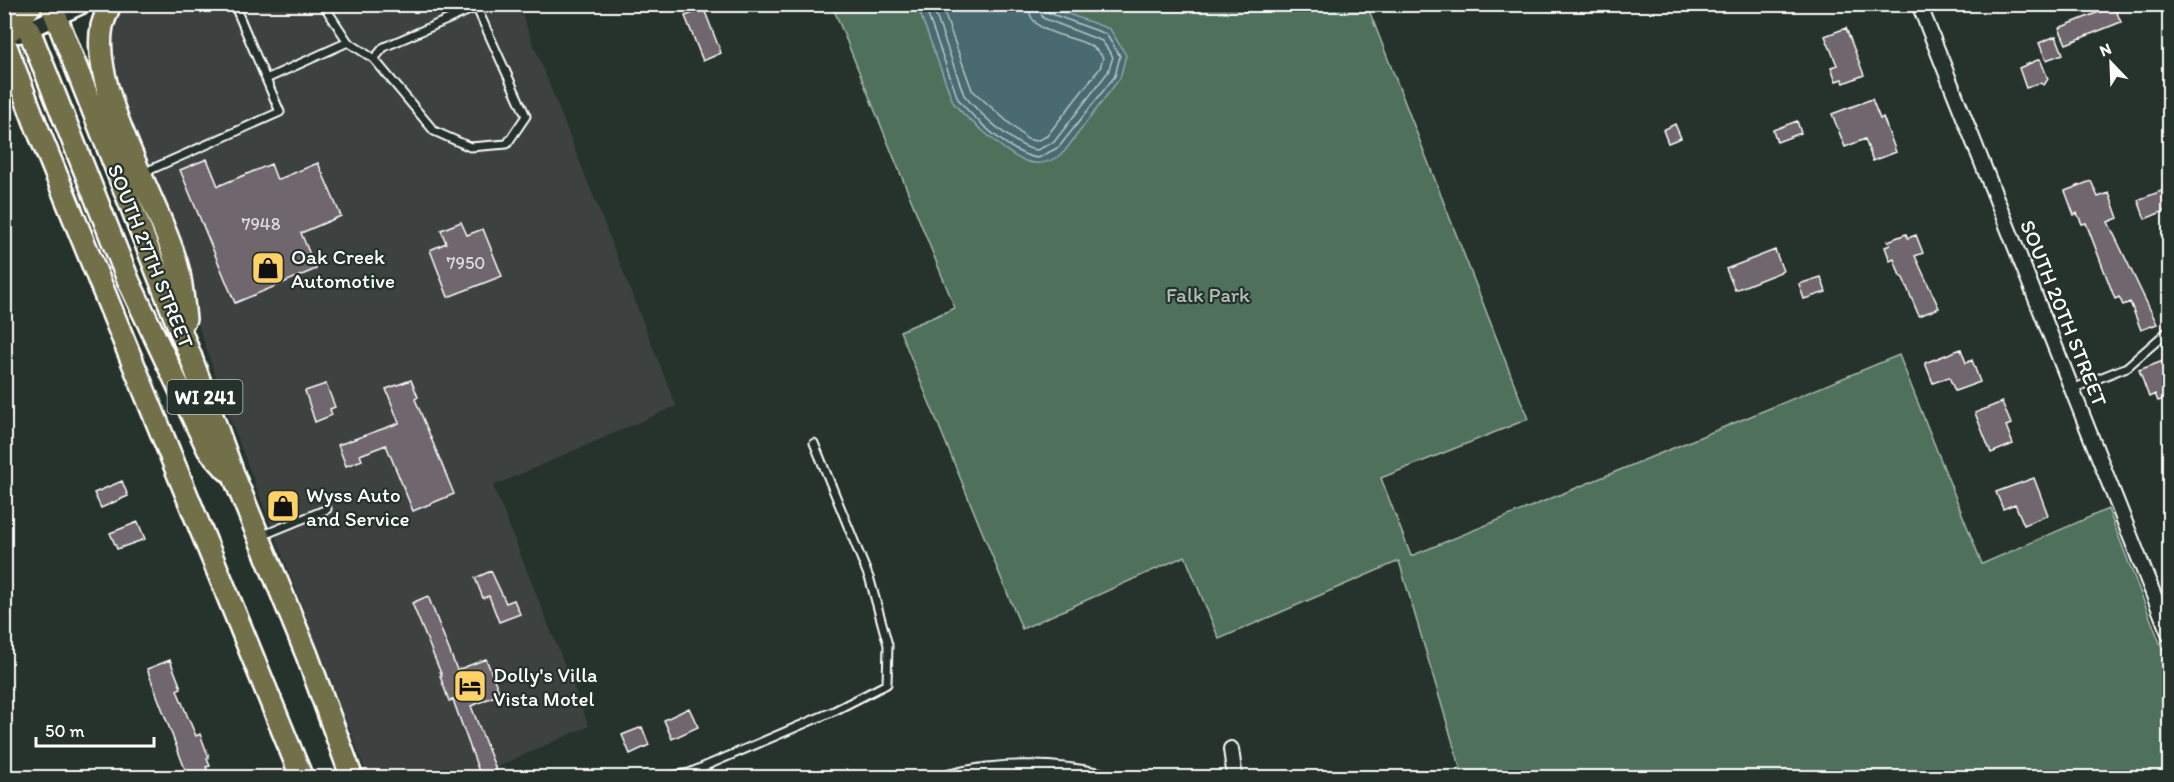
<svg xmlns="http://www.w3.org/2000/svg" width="2174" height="782" font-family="Itim,sans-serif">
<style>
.built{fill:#3c4240}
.green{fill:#4f715c;stroke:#a7b8ae;stroke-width:1.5}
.water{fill:#496b6f;stroke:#92a6a9;stroke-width:1.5}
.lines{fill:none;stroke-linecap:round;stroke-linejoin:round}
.shore{stroke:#b6c4c5;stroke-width:1.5}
.building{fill:#6f666d;stroke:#fff;stroke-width:1.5}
.service-casing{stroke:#fff;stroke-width:11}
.minor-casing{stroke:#fff;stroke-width:18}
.tertiary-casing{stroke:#fff;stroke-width:21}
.primary-casing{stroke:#fff;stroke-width:26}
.service{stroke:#26332d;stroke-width:7}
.minor{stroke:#26332d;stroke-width:14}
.tertiary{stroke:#26332d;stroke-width:16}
.primary{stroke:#726f4a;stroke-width:21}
.labels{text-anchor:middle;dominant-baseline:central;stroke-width:4.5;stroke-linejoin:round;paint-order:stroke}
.number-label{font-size:18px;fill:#dbd9da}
.shield{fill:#26332d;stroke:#bec2c0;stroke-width:1.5}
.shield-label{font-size:20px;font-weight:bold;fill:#fff}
.street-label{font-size:21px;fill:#fff;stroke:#26332d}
.poi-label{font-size:21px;fill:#fff;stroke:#26332d;text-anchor:start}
.park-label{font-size:21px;fill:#b0bfb6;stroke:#26332d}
</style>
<rect width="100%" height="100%" fill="#26332d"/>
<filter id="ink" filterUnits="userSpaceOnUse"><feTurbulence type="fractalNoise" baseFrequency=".0167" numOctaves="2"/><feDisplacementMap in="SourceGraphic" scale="12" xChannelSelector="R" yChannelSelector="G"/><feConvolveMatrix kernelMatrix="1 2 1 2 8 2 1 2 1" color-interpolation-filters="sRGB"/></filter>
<g filter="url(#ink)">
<path class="built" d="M122 5H518L676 406 493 486 589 726 474 777H368L227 411 154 191 119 106 109 48 116 9Z"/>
<path class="green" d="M832 5H1367L1528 419 1381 478 1411 556 1899 355 1982 564 2108 509 2167 661 2169 660V777H1463L1399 561 1219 639 1185 556 1022 629 900 331 955 308Z"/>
<path class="water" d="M917 5H1043L1110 29 1126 55 1120 78 1064 152C1036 176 1013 157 990 137 977 126 963 116 953 102Z"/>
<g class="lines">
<path class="shore" d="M924 4 958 99C973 118 1013 156 1038 158L1059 147 1115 76 1120 56 1106 34 1049 13 1045 4
M932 4 964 95C977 111 1017 149 1037 150L1054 142 1108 72 1113 57 1102 41 1043 18 1037 4
M941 4 972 90 1027 139 1036 141 1047 136 1100 68 1103 58C1088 30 1029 43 1028 4"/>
</g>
<path class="building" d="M2114 6 2121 22 2066 44 2059 28Z
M704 9 721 53 703 61 685 16Z
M1846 28 1864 75 1844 83 1842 79 1836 81 1831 67 1837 65 1825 36Z
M2056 36 2063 54 2046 60 2039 43Z
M2040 59 2048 79 2044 85 2040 83 2026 88 2019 68Z
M1872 99 1880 119 1883 117 1896 152 1873 161 1865 139 1845 147 1832 114Z
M1797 121 1801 133 1777 142 1773 130Z
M1675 124 1681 138 1668 143 1663 130Z
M207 159 218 186 271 164 277 180 318 163 341 216 301 233 316 269 235 303 180 170Z
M2091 181 2098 197 2109 193 2118 218 2108 222 2157 324 2141 330 2130 302 2123 305 2119 297 2115 299 2086 223 2082 224 2077 213 2074 215 2065 191Z
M2169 188V209L2145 219 2138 200Z
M461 222 467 235 483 229 502 276 448 297 430 250 446 243 441 230Z
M1906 234 1908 238 1916 235 1923 253 1915 256 1939 308 1919 316 1903 278 1900 276 1894 259 1890 261 1885 247 1890 245 1888 241Z
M1775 250 1783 271 1735 290 1726 269Z
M1821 277 1826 292 1804 299 1799 284Z
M1961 349 1966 363 1972 360 1980 382 1955 391 1949 377 1933 383 1925 363Z
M2163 361 2169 376V397L2158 401 2155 394 2149 397 2139 370Z
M411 380 418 397 415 399 454 494 413 511 386 445 360 455 362 460 346 466 338 445 399 423 386 389Z
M326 384 335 407 330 409 332 415 315 422 305 391Z
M2002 402 2011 424 2006 426 2013 444 1991 453 1975 413Z
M2034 478 2048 515 2024 525 2015 504 2003 509 1996 492Z
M122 481 128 496 101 508 94 493Z
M138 522 145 539 117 549 110 533Z
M491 571 506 603 514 600 520 614 499 622 489 596 483 598 475 578Z
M428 596 457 670 486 659 500 694 471 706 499 777H481L453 700 449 701 440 676H442L412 603Z
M170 660 181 688 177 690 187 715 196 736 200 734 209 758 207 759 210 766 206 767 210 777H188L147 669Z
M689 708 698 727 672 739 664 720Z
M642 727 649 745 630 754 622 735Z"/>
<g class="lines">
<g class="service-casing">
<path id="service" d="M348 42 374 59 434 131 470 147 507 144 526 116 475 4
M374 59 384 47 477 7
M266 79 348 42 323 4
M143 173 280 112 234 4
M2072 389 2127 367 2167 332
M261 536 327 509
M660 778 689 773 834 711 887 684 888 645 870 580 814 443"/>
</g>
<g class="minor-casing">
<path id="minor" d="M1919 4 2170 636
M1231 749 1235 778
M948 778C1000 764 1057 766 1109 778"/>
</g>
<g class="tertiary-casing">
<path id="tertiary" d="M19 34 84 4"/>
</g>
<g class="primary-casing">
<path id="primary" d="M51 4 190 355 235 479 307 655 352 778
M110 4C107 12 104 19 102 26 89 93 161 203 178 269 182 285 183 303 185 319
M4 7 29 30 129 282 208 449 227 470
M11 30 32 4
M4 41 36 125 302 778"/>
</g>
<use href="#service" class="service"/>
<use href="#minor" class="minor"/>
<use href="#tertiary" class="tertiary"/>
<use href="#primary" class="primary"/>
</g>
</g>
<defs>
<g id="shop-square" transform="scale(1.725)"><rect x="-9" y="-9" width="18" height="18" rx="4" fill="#ffd166" stroke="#26332d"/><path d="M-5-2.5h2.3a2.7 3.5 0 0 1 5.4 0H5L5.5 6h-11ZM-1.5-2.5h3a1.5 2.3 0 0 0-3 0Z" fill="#111"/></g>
<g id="hotel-square" transform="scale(1.725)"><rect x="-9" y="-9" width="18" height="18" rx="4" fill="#ffd166" stroke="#26332d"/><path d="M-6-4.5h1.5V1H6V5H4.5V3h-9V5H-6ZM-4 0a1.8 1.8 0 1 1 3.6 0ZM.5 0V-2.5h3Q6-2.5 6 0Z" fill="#111"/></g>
</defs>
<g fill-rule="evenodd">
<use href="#shop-square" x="268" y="268"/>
<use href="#shop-square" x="283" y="506"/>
<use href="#hotel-square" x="470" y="686"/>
</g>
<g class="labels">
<g class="number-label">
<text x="261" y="224">7948</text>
<text x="466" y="263">7950</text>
</g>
<rect class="shield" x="167.5" y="380" width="75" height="34" rx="4.5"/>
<g class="shield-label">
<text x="205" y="397">WI 241</text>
</g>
<g class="street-label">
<text transform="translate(151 256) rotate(68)">SOUTH 27TH STREET</text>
<text transform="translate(2064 313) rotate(68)">SOUTH 20TH STREET</text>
</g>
<g class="poi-label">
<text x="291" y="256">Oak Creek<tspan x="291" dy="24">Automotive</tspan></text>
<text x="306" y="494">Wyss Auto<tspan x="306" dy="24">and Service</tspan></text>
<text x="493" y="674">Dolly's Villa<tspan x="493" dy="24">Vista Motel</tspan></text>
</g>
<g class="park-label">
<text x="1208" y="294">Falk Park</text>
</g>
</g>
<rect width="2174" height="782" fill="none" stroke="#26332d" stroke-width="24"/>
<rect x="12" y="12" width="2150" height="758" fill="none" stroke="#fff" stroke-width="2" filter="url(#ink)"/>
<g transform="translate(2111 63) rotate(337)" stroke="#26332d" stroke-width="4.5" paint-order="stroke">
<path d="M0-4.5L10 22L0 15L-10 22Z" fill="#ffffff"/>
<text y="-9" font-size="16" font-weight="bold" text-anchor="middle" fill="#ffffff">N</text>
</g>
<path d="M36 737v9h118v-9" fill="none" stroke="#ffffff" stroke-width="3"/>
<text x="45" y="737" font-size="18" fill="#ffffff" stroke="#26332d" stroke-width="4.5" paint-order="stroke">50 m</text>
</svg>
